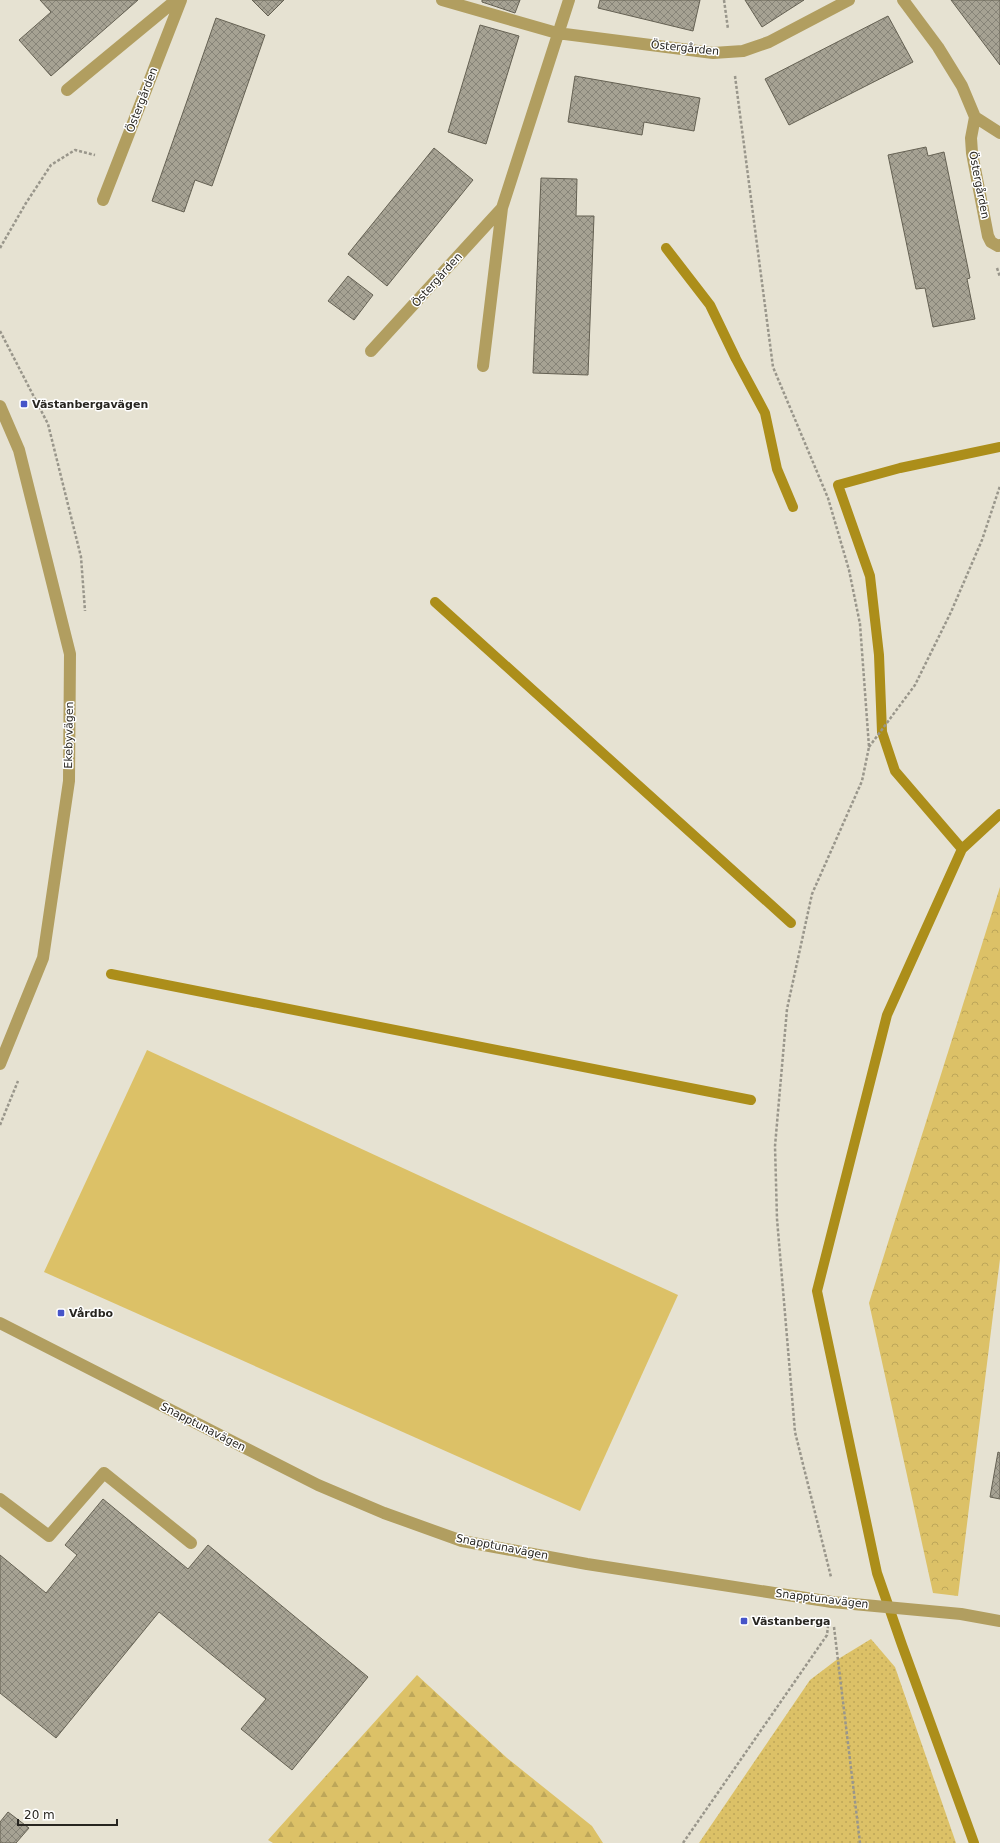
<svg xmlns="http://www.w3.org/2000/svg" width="1000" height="1843" font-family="'DejaVu Sans',sans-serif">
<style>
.grass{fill:url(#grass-dots)}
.forest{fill:url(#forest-firs)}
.park{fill:url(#park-crowns)}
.pitch{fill:#dcc167}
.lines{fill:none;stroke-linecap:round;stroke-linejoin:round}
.stream{stroke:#ac8e1a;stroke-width:10}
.building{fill:url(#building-cross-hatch);stroke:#656153}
.path{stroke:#99968b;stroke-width:2.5;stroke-dasharray:3 2;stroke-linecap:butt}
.street{stroke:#b19e60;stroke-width:12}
.poi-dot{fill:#4654c8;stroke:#fff;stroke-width:1.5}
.labels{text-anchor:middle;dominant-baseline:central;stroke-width:3;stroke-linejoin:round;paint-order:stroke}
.street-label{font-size:11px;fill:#272520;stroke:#fff}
.poi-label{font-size:11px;font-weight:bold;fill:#272520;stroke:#fff;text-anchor:start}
</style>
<defs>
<pattern id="grass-dots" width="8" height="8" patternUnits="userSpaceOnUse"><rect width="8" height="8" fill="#dcc167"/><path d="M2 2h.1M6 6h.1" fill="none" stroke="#bda659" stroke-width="1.8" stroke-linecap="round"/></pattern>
<pattern id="forest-firs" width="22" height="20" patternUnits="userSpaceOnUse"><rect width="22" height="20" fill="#dcc167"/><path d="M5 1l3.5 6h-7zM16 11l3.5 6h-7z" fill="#bda659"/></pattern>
<pattern id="park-crowns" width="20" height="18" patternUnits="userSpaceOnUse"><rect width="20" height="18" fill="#dcc167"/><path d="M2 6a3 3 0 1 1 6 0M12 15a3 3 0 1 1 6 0" fill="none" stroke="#bda659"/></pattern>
<pattern id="building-cross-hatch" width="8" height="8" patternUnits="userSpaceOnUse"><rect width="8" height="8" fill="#a6a293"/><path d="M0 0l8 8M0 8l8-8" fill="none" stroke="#878478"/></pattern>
</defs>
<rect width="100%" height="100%" fill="#e6e2d2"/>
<path class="grass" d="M871 1639 895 1667 956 1843H699L810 1680 835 1661Z"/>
<path class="forest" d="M417 1675 507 1758 592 1826 603 1843H273L268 1840Z"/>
<path class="park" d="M1000 887V1259L958 1596 933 1593 869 1303Z"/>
<path class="pitch" d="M147 1050 678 1295 580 1511 44 1272Z"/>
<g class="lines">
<path class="stream" d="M666 248 710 305 736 359 765 413 777 469 793 507
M435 602 791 923
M962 849 895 771 882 732 879 655 870 576 838 485 900 468 1000 447
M111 974 751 1100
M974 1843 902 1645 877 1573 817 1291 887 1015 962 849 1000 814"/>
</g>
<path class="building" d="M40 0H138L51 76 19 40 51 12Z
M252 0H284L268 16Z
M482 0H520L515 13 482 2Z
M600 0H700L693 31 598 8Z
M745 0H804L762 27Z
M951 0H1000V65Z
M888 16 913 62 789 125 765 79Z
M216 18 265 35 212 186 195 180 184 212 152 201Z
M480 25 519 36 486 144 448 132Z
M575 76 700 98 694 131 644 122 642 135 568 122Z
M926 147 928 156 944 152 970 278 967 279 975 319 933 327 925 288 916 289 888 155Z
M434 148 473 180 387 286 348 254Z
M541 178 577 179 576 216H594L588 375 533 373Z
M348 276 373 295 354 320 328 301Z
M998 1452 1000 1453V1499L990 1497Z
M103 1499 188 1569 208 1545 368 1677 292 1770 241 1729 266 1699 159 1612 56 1738 0 1693V1555L46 1593 77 1555 65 1545Z
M8 1812 29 1828 16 1843H0V1822Z"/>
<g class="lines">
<path class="path" d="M724 0 728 29
M735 76 773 367 828 498 849 570 860 624 869 747 862 781 812 894 787 1009 775 1146 777 1219 795 1432 831 1577
M0 248 26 203 51 165 75 150 95 155
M997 268 1000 277
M0 331 48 424 81 557 85 611
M869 747 915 685 951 612 982 540 1000 486
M0 1125 18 1081
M834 1627 860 1843
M683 1843 827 1635 828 1626"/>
<path class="street" d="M442 0 557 33 713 53 743 51 769 42 849 0
M903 0 938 47 962 86 975 117 971 138 972 153 988 236 991 242 998 246 1000 245
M67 90 176 0
M975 117 1000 133
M103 200 181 0
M371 351 502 208 569 0
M483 366 502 208
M0 406 19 450 70 654 69 781 43 958 0 1064
M0 1323 318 1485 384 1513 462 1541 587 1564 832 1602 961 1614 1000 1621
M0 1499 49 1536 104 1473 191 1543"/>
</g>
<g class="poi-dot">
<rect x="20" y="400" width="8" height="8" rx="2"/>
<rect x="57" y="1309" width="8" height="8" rx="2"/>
<rect x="740" y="1617" width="8" height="8" rx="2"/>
</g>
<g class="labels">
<g class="street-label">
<text transform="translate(685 48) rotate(6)">Östergården</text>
<text transform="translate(142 100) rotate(-69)">Östergården</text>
<text transform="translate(979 185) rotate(79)">Östergården</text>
<text transform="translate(437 280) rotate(-48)">Östergården</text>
<text transform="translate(69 735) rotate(-89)">Ekebyvägen</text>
<text transform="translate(203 1427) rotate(27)">Snapptunavägen</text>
<text transform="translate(502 1547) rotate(11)">Snapptunavägen</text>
<text transform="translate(822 1599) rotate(7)">Snapptunavägen</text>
</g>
<g class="poi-label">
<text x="32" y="404">Västanbergavägen</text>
<text x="69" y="1313">Vårdbo</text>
<text x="752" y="1621">Västanberga</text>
</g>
</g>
<path d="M18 1819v6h99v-6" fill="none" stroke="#272520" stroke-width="2"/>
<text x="24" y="1819" font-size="12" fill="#272520" stroke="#ffffff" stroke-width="3" paint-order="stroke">20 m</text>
</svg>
